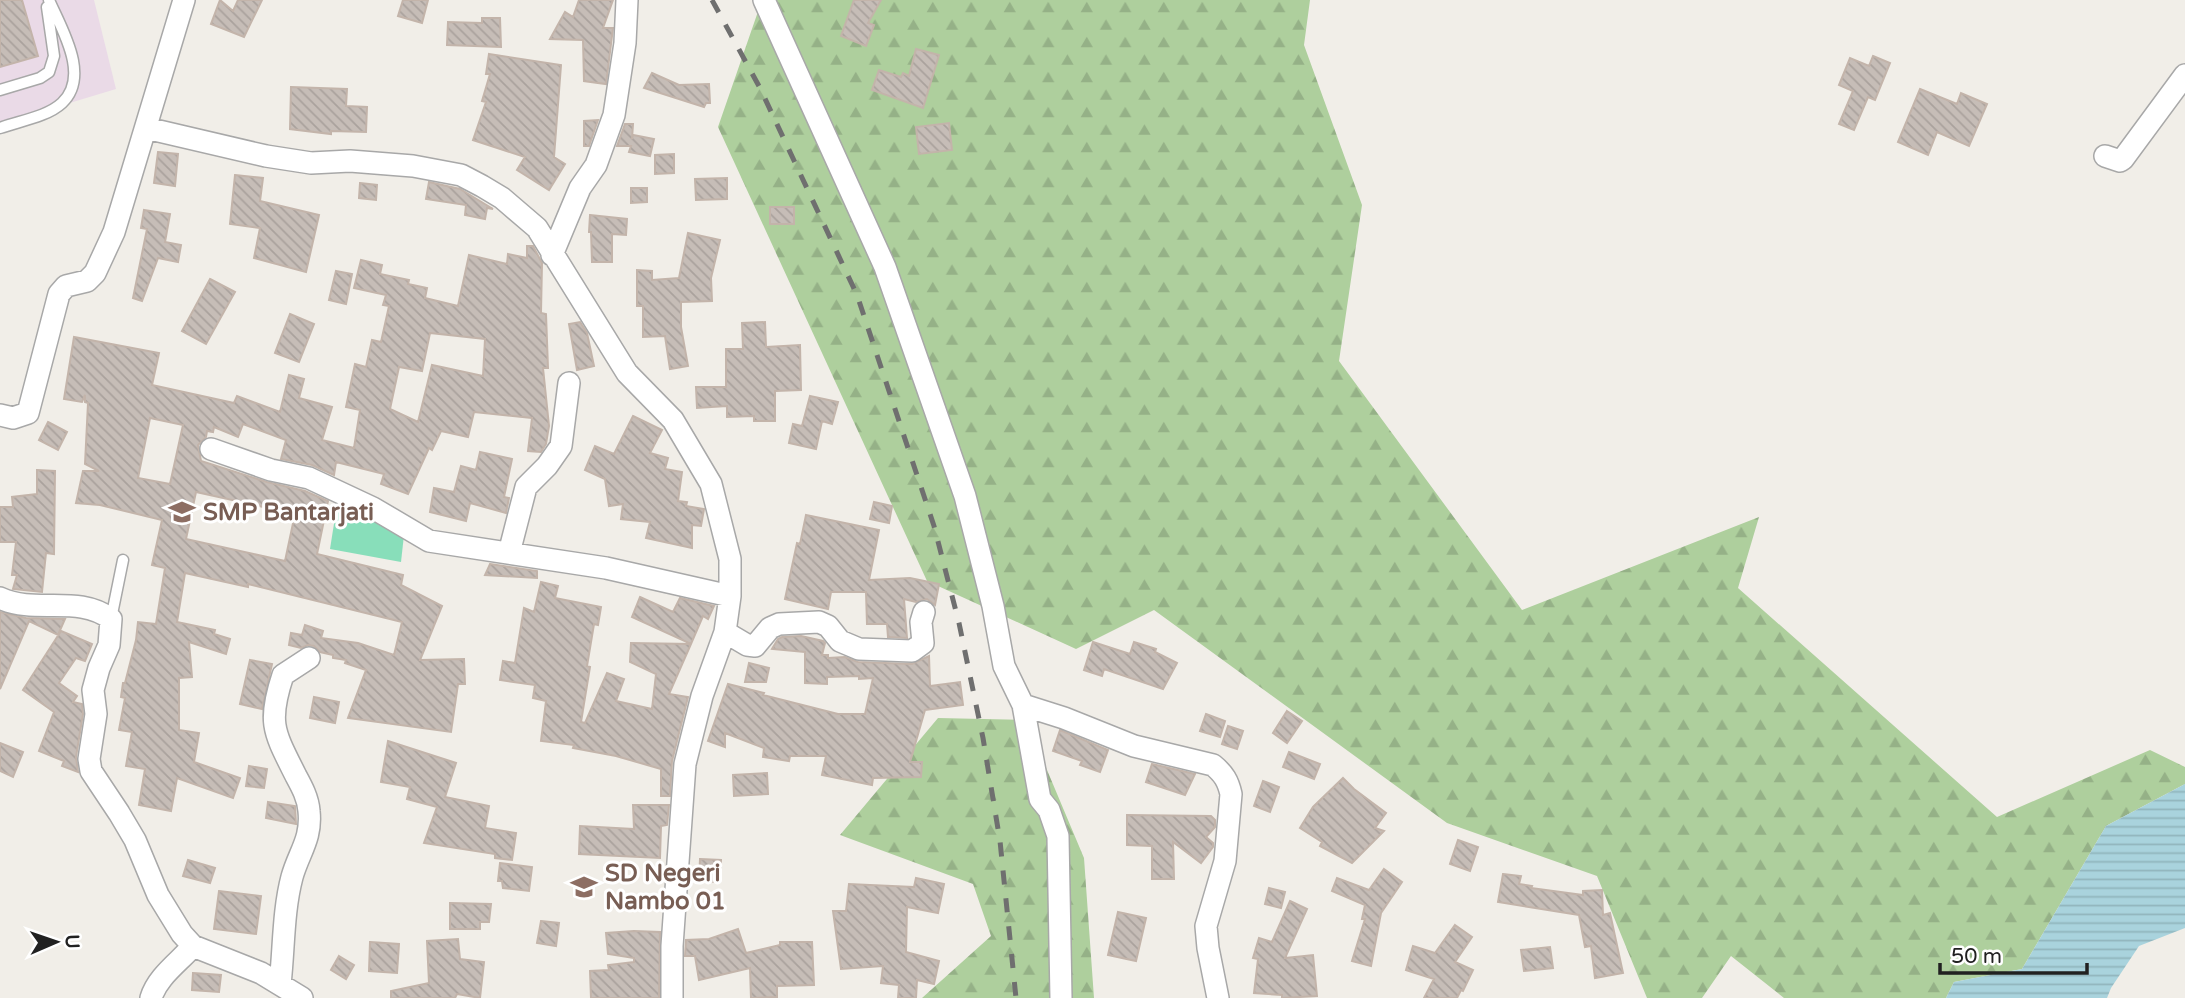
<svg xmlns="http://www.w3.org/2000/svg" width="2185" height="998" font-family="'Varela Round',sans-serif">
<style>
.industrial{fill:#eadae7}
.forest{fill:url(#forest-firs)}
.pitch{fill:#88deba}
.water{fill:url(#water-rules)}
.building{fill:url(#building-back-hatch);stroke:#c3b4aa;stroke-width:2;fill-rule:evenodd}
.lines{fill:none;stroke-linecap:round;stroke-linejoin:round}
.lane-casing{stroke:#a8a8a8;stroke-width:13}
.street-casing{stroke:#a8a8a8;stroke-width:24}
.lane{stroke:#fff;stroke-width:10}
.street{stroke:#fff;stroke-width:21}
.rail{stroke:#6f6f6f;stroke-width:5;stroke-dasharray:14 14;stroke-linecap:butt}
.labels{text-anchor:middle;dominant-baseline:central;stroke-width:6;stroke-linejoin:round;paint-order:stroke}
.education-label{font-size:24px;font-weight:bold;fill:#785e54;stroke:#fff;text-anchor:start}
</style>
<defs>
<pattern id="forest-firs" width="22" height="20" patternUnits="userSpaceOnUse" patternTransform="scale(1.75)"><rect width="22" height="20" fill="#aecf9d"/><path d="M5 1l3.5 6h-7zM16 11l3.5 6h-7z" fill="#95b187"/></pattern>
<pattern id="water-rules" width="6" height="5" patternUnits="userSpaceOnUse" patternTransform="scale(1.75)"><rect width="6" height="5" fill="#a9d3dd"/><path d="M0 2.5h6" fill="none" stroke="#91b5bd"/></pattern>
<pattern id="building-back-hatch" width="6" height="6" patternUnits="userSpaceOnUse" patternTransform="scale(1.75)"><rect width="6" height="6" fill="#c6bdb7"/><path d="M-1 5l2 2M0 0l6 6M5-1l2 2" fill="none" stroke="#aaa29d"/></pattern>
</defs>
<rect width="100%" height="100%" fill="#f1eee8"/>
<path class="industrial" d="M0 0H94L116 89 0 124Z"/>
<path class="forest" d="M762 0H1310L1304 45 1362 205 1339 361 1522 610 1759 517 1738 588 1997 817 2150 750 2185 767V784L2106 826 2022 969 1954 982 1946 998H1784L1731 956 1702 998H1647L1597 876 1447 823 1154 610 1076 649 927 581 718 127Z
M938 718 1026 720 1084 858 1094 998H922L991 936 973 884 840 835Z"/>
<path class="pitch" d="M336 511 405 526 401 562 330 549Z"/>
<path class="water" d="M2185 784V928L2139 946 2111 988 2107 998H1946L1954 982 2022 969 2106 826Z"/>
<path class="building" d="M0 0H22L38 56 0 67Z
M220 0 233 11 238 0H262L244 37 211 24Z
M403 0H428L422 23 398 16Z
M579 0H613L603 28H613L606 84 584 81 583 40 550 39 565 12 573 17Z
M854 0H881L868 23 874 25 866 46 841 36Z
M482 18H500L501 47 447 45 448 22 482 23Z
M916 49 939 55 923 108 872 90 879 70 901 77 903 73 909 76Z
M489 54 561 65 554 157 565 164 549 190 517 170 525 157 473 140 486 102 482 101 490 74H486Z
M1873 56 1890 63 1875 100 1868 97 1854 130 1839 124 1853 91 1839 85 1850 58 1869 66Z
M652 73 679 85 709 84 710 103H706L704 107 644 88Z
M291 87 347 89 346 106 367 107 366 132 331 131V134L290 129Z
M1920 89 1957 104 1961 93 1987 104 1969 146 1937 132 1928 155 1898 142Z
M598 120 589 146H584V121Z
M949 123 952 150 919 154 916 127Z
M625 124H633L632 139 633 135 654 139 650 156 629 152 631 146H617Z
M158 152 178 154 175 186 154 183Z
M674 154V173L655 174V155Z
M235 175 263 178 260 201 319 215 306 272 254 258 260 228 230 224Z
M727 178V199L696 200 695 179Z
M429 182 460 189 493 209 487 208 485 219 465 215 466 205 426 199Z
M360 183 377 185 376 200 359 198Z
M631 188H647V202L631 203Z
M770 207H794V224H770Z
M144 210 170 214 165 242 181 245 178 262 158 258 142 301 133 298 147 229 141 228Z
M590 215 627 219 626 235 612 234V262H592L591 232H589Z
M688 233 720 240 711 278 712 301 681 302V327L688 366 670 369 665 336 643 337V306H637V270L652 271V280L679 278Z
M527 246H533L542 263 541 313 546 314 548 368H543L549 426 546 444 541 452 528 451 532 418 474 412 468 437 441 431 432 450 429 448 408 494 381 484 384 474 336 462 334 475 312 465 281 459 286 440 243 424 238 437 214 427 213 432 207 431 206 437 198 445 201 461 267 482 305 491 328 501 317 554 403 575 401 585 442 606 420 660 464 659 465 684H458L451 732 348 718 366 670 345 663 346 660 333 658V655L320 652 314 646 308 645 301 648 289 645 291 633 302 635 305 625 323 631 321 638 358 643 394 655 402 622 248 584V587L185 573 177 622 215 630 214 634 230 639 226 654 189 642 192 677 179 678V730L199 733 194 762 240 778 233 798 177 778 171 811 139 805 145 769 126 766 132 732 119 730 125 698 121 697 123 683H125L136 640 138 622 156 624 165 568 152 565 162 520 100 505 76 503 83 471H99L85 464 88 403 85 402V395L82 402 64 399 74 337 159 353 152 385 234 403 237 396 280 412 289 375 304 379 299 398 332 407 322 440 354 448 360 410 346 407 355 364 366 367 372 340 381 342 389 306 383 305 386 295 354 288 361 260 382 265 380 274 409 280 408 284 427 288 425 298 458 306 469 255 507 264 508 254 527 258ZM430 333 485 339 483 376 432 365 418 422 390 409 399 367 422 371ZM150 418 183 425 170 484 138 478ZM196 492 295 514 285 561 186 539Z
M336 271 352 274 346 304 329 300Z
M210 279 235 292 206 344 182 331Z
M290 314 314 324 299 362 275 353Z
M580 322 587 333 594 366 577 370 569 324Z
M765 322 766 347 800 345 801 390 775 391V421H754V416L727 417V406L697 408 696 387H726V349H743L742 323Z
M810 396 838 402 832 424 822 421 816 449 789 443 793 424 802 426Z
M633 416 662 430 650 453 668 458 665 469 682 472 678 501 687 502 686 506 704 509 701 526 692 525V548L646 538 650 522 621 519 623 504 609 506 605 479 585 470 595 446 614 454Z
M48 422 67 432 58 450 39 440Z
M480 452 512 459 504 497 509 498 506 513 470 503 466 521 430 512 434 488 454 492 461 466 476 470Z
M37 470 55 471 54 554 46 553 42 592 13 589 17 575H12L16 542H0V507H13L12 497 37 494Z
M874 502 892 506 889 523 870 519Z
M806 515 879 530 869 580 910 578 939 584 935 605 927 599 916 602 904 599 907 638 888 637 887 624H867L866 592H831L828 609 785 599 797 543 800 544Z
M490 564 537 571V578L485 575Z
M541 582 558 586 555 598 601 607 598 625 594 624 587 666 590 667 581 722 585 723 607 673 624 679 616 701 652 709 656 674 630 662 631 643 691 644 669 694 688 697 672 761 670 796H661V769L616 756 573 748 574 745 541 741 546 701 533 698 535 685 500 680 503 661 515 663 524 608 534 612Z
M640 597 673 612 680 598 714 606 708 619 703 616 691 644 632 617Z
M0 612 26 618 65 619 58 635 29 621 0 689Z
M61 631 92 644 85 661 76 658 59 683 77 696 73 702 82 704 83 714 76 757 78 772 62 766 64 761 39 751 54 712 23 690Z
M801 636 823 641 825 643 822 655H828V658L845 657 858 662 912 664 929 656 930 686 960 682 963 705 925 710 910 762H922L921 777 873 778 872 785 822 775 826 756H790L789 761 763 757 764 748 725 733V747L708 741 728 684 764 693 763 695 838 714H865L873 678 859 679V676L827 677V684L805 683V652L772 649 778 639 782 637Z
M1093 642 1130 654 1134 642 1156 649 1155 652 1177 663 1163 689 1104 669 1102 676 1084 670Z
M250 660 272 664 262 709 240 704Z
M749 663 769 668 766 682H745Z
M314 697 339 702 335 723 310 718Z
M1287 711 1302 721 1287 743 1273 733Z
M1206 714 1225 721 1220 737 1200 731Z
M1228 726 1243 731 1237 749 1222 744Z
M1060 730 1108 750 1100 772 1080 765 1082 761 1053 751Z
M388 741 456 763 445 797 489 806 485 828 516 833 512 860 495 858V854L424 843 437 807 407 799 410 787 381 782Z
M0 743 23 752 13 777 0 771Z
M1289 752 1320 764 1314 779 1283 767Z
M1152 764 1195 774 1185 795 1146 782Z
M249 766 267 769 264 788 246 786Z
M767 773 768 794 734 796 733 775Z
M1343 778 1354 789 1386 813 1375 828 1384 831 1352 863 1320 846 1322 842 1300 828 1313 807Z
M1263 781 1279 787 1270 812 1254 806Z
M268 802 295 806 296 824 266 818Z
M633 805H669L667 825 661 826 660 858 579 854 580 826 634 829Z
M1127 815 1211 816 1215 820V827L1206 837 1213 843V847L1201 863 1173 842 1174 879H1152V846L1127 845Z
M1458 840 1478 847 1470 871 1450 864Z
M700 859 721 860 720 882 699 881Z
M188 860 215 868 210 883 183 876Z
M500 863 532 867 529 891 503 888 502 881H498Z
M1384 869 1402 882 1381 913 1371 966 1352 961 1365 919H1362L1365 905 1332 891 1337 878 1369 890Z
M1503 874 1521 876 1519 884 1532 886 1531 888 1583 895V891L1602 890 1603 915 1610 913 1623 973 1595 978 1591 946 1585 947 1579 915 1498 902Z
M916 878 944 884 938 913 907 907 906 952 939 961 934 984 917 980 916 998H898L899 985 881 983 883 966 841 969 833 911H846L849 884 914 887Z
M1269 888 1285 892 1281 908 1265 904Z
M219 891 261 896 256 934 214 929Z
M1290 901 1307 909 1285 958 1313 955 1317 996 1282 998V995L1254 993 1258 959 1253 958 1259 938 1272 942Z
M450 903 491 904 489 922H480V929H450Z
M1118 912 1146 918 1136 961 1108 955Z
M541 921 559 923 556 946 537 943Z
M1455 925 1472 937 1455 962 1473 970 1463 991 1461 990 1457 998H1424L1434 979 1406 970 1413 946 1435 953Z
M738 929 746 953 780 945V942H812L814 985 777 986V997L751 998 750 968 699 980 695 956H685L686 940 709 939Z
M634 931 660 932 659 998H591L590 971 609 970 608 965 634 962V958L608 954 606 933Z
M458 939 460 959 484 962 480 998 457 994 455 998H391V991L429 983 427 941Z
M370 942 399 944 397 973 369 971Z
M1550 947 1553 968 1524 971 1521 950Z
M339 956 354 965 346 979 331 970Z
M193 973 221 975 219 992 192 990Z"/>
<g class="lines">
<g class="lane-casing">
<path id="lane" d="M0 90 40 78 49 72 54 56 47 7
M0 128C19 121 47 117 62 103 91 76 61 28 49 0
M111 619 123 560"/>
</g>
<g class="street-casing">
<path id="street" d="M764 0 885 267 965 496 993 606 1004 666 1023 705 1064 718 1134 746 1213 765C1224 774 1228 781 1231 794L1225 861 1206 926 1208 948 1218 998
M146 128 266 156 311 163 350 161 413 166 461 175 482 186 502 198 537 228 627 373 673 420 711 484 730 559V596L725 632 702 696 685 764 672 946V998
M2105 156 2120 161 2123 159 2185 75
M552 255 580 188 596 165 614 115 625 43 627 0
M0 415 13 418 28 413 59 294 66 286 87 281 95 273 114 232 184 0
M211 449 271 470 309 478 373 508 429 541 606 568 730 596
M509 553 526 487 547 466 561 446 569 383
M0 598C36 615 78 594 111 619L109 645 99 668 93 690 96 714 89 759 91 771 119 813 135 840 158 895 182 934 193 946 261 973 302 998
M725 632 747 645 755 646 770 628 779 624 819 622 828 626 840 641 859 649 912 651 923 643 921 622 924 612
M1023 705 1040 799 1049 810 1058 836 1061 998
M280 984C284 949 283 911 292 877 299 852 312 839 309 811 308 798 302 787 296 776 274 732 267 723 283 675L309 658
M151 998C157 977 179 962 193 946"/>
</g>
<use href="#lane" class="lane"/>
<use href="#street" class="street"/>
<path class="rail" d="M712 0 760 88 857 295 934 526 959 623 983 738 1000 841 1016 998"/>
</g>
<defs>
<g id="school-bare" transform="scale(2.1)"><path d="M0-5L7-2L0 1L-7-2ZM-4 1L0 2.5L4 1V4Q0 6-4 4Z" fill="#8d6e63" stroke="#fff" stroke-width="2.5" paint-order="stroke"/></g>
</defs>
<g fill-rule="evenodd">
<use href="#school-bare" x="182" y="512"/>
<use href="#school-bare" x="584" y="887"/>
</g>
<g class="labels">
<g class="education-label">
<text x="203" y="512">SMP Bantarjati</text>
<text x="605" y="873">SD Negeri<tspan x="605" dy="28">Nambo 01</tspan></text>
</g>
</g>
<g transform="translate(56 942) rotate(88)" stroke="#ffffff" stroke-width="5" paint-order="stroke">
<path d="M0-5L12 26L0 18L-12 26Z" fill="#212121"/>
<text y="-10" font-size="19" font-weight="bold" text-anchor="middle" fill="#212121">U</text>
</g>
<path d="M1940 963v10h147v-10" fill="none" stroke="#212121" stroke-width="3.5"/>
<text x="1951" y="963" font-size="21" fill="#212121" stroke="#ffffff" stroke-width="5" paint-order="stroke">50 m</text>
</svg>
